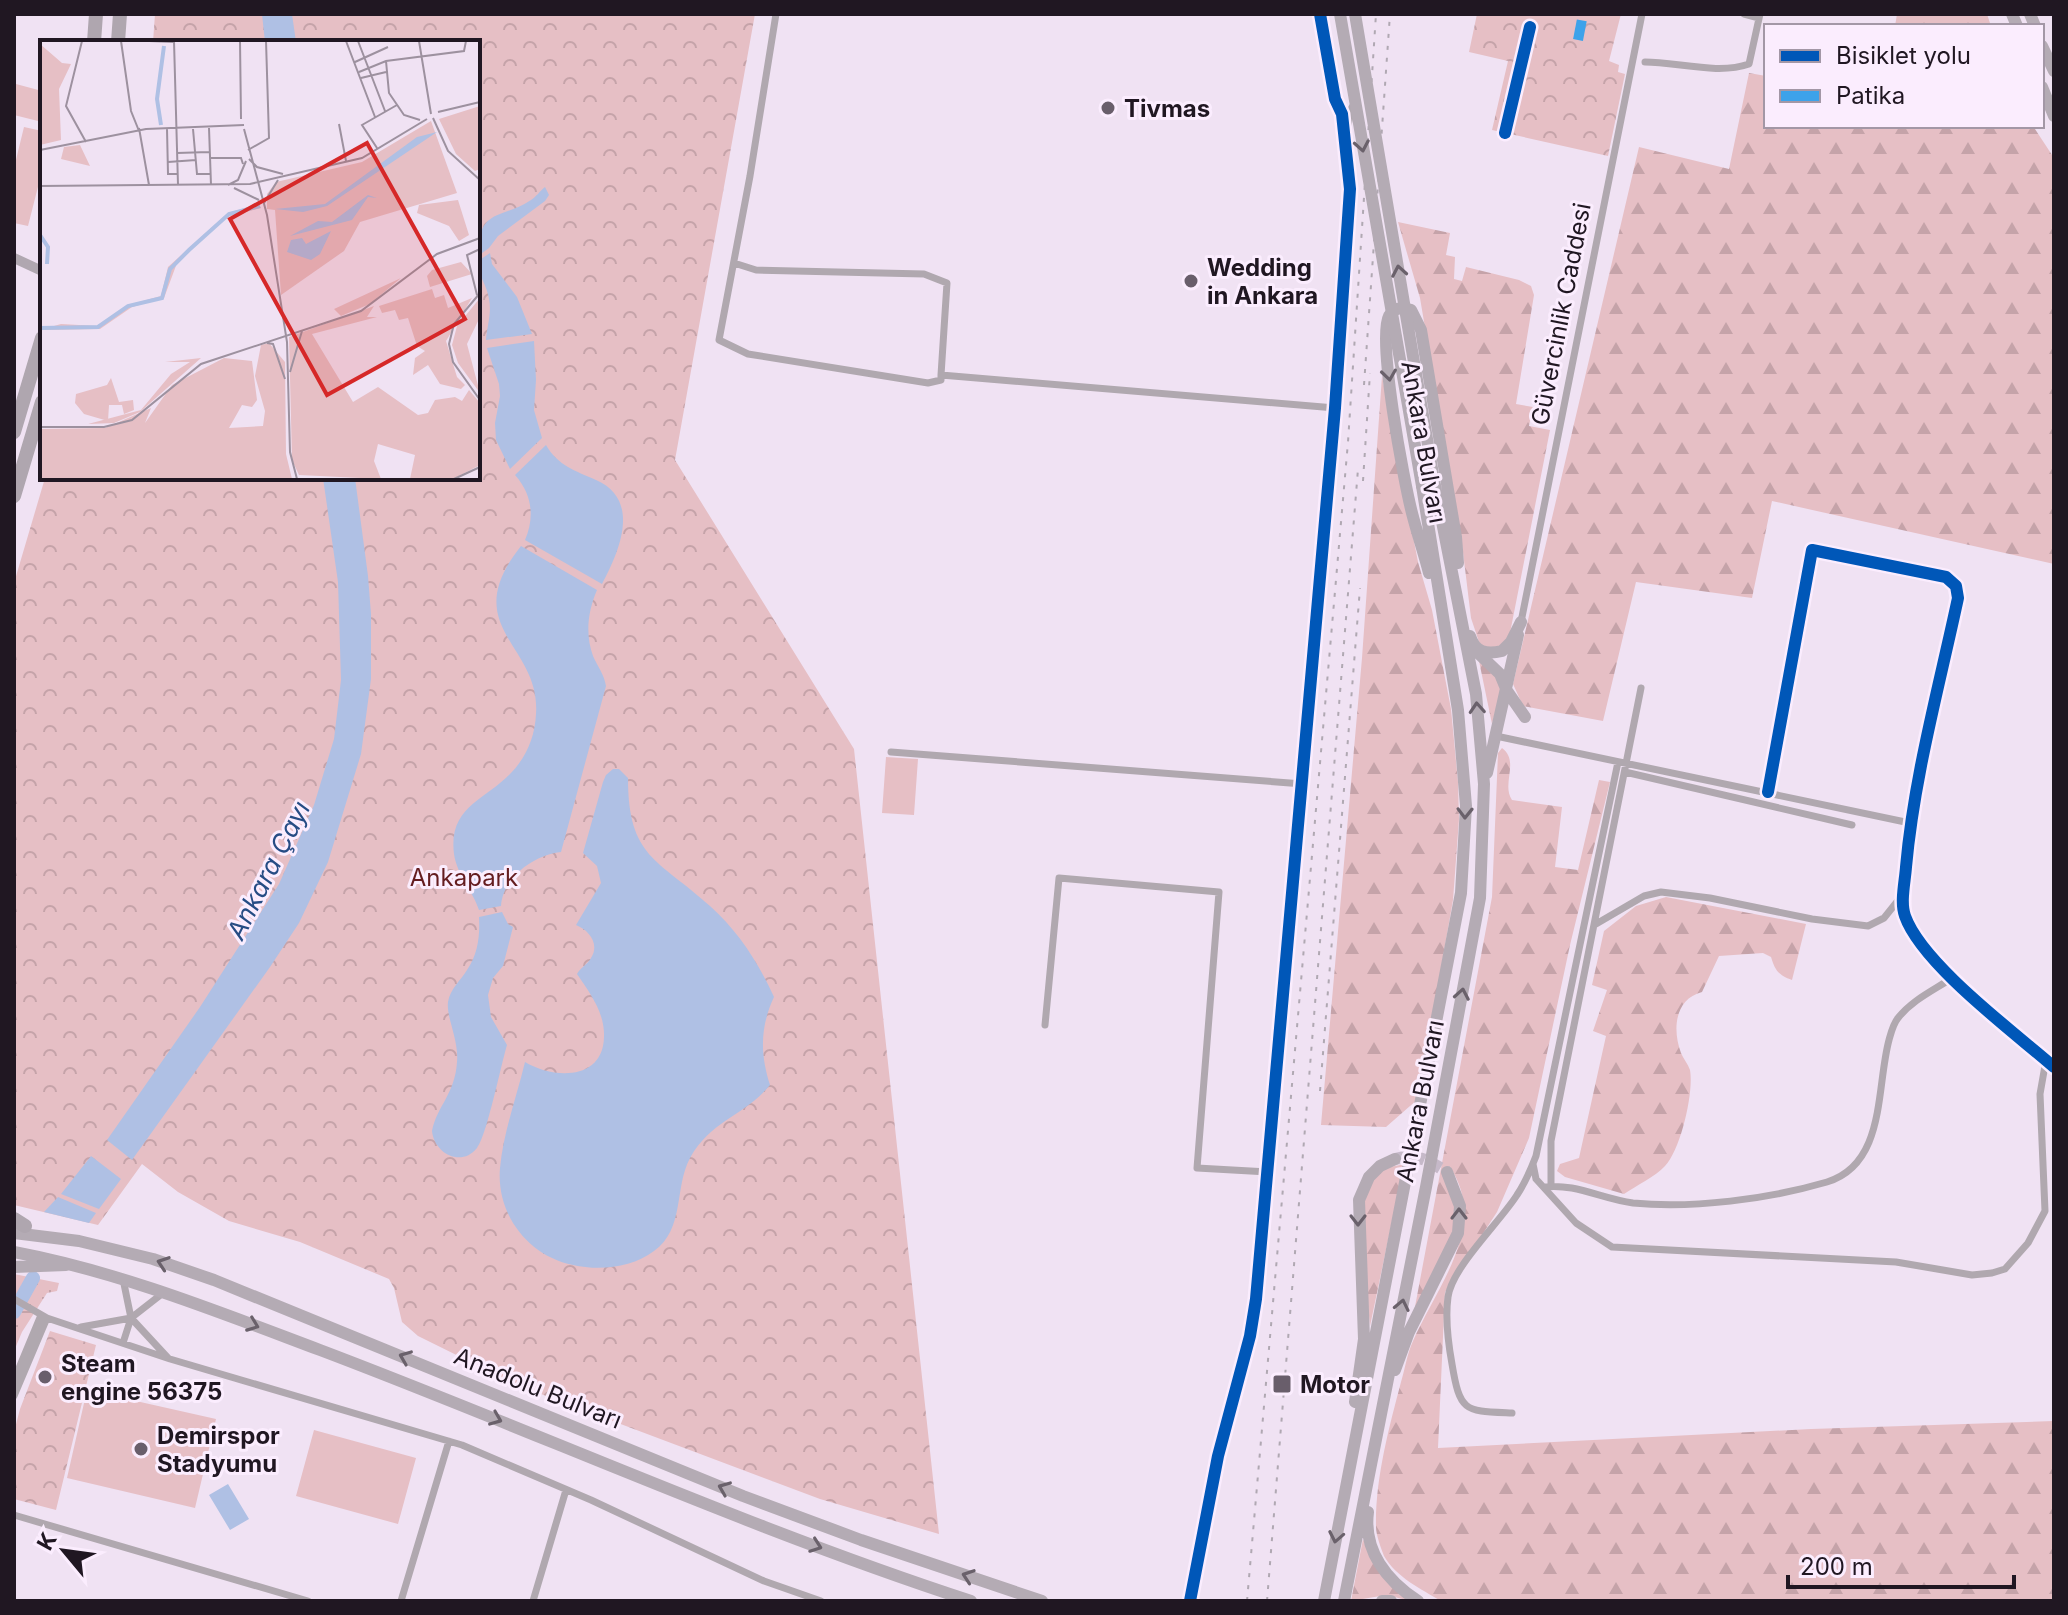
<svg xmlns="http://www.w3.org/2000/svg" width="2068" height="1615" font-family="Inter,sans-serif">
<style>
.forest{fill:url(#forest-firs)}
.wetland{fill:url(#wetland-marsh)}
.park{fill:url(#park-crowns)}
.pitch{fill:#e6bfc5}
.water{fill:#afc0e4}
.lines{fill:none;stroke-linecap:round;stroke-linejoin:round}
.river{stroke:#afc0e4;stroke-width:14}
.primary-tunnel{stroke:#c6b9c9;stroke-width:12;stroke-dasharray:12 6;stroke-linecap:butt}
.street{stroke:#b0a8af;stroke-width:7}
.secondary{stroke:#b0a7b0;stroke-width:10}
.primary{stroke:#b4abb4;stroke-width:12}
.highway{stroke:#afa6af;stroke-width:14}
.rail{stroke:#b0a8b2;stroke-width:2;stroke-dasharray:4 8;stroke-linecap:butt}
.primary-bridge{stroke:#b4abb4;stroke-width:12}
.quiet{stroke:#3da2ea;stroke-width:10;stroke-dasharray:20 10;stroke-linecap:butt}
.cycleway-casing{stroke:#fbedfe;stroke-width:17}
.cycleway{stroke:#0057b8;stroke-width:12}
.oneway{stroke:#6a616b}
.poi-dot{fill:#695e6b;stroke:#fbedfe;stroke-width:3}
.labels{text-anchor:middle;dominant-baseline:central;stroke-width:6;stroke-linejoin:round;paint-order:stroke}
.poi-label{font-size:24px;font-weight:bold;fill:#201722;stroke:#fbedfe;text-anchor:start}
.street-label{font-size:24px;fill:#201722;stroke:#fbedfe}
.park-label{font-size:24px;fill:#641c1f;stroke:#fbedfe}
.water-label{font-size:26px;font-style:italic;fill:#264c84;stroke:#fbedfe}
.inset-river{fill:none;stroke:#afc0e4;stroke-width:4}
.inset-road{fill:none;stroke:#9d919f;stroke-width:2}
.view{fill:#d62828;fill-opacity:0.15;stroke:#d62828;stroke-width:4}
.inset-edge{fill:none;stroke:#201722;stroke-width:4}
</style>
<defs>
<pattern id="forest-firs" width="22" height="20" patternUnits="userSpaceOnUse" patternTransform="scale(2)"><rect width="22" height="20" fill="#e6bfc5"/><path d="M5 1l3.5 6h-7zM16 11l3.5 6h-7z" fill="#c5a3a9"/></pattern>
<pattern id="wetland-marsh" width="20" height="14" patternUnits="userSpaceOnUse" patternTransform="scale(2)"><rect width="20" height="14" fill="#e6bfc5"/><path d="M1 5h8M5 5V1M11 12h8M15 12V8" fill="none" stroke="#c5a3a9"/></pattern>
<pattern id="park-crowns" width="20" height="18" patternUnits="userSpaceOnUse" patternTransform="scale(2)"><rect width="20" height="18" fill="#e6bfc5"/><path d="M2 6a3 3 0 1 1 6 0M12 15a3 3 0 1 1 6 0" fill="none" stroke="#c5a3a9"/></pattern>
</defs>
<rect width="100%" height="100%" fill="#f0e2f3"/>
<path class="forest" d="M1897 14H1987L1991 26H1895Z
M1749 73 1766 76V126H2033L2054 158V564L1772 501 1752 598 1636 582 1603 721 1523 706 1513 684 1639 147 1729 169Z
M1398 222 1450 233 1446 255 1455 257 1454 279 1462 281 1466 267 1519 280 1531 286 1534 295 1516 404 1533 407 1529 426 1550 430 1509 638 1498 649 1484 647 1479 642 1471 618 1463 552 1420 298Z
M1382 376 1418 562 1432 610 1451 709 1458 782 1459 819 1453 900 1418 1099 1386 1127 1321 1125 1362 658Z
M1479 661 1498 676 1501 690 1492 724Z
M1502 748C1520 761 1501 784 1512 800L1562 807 1555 867 1578 870 1599 780 1610 782 1570 945 1529 1138 1497 1212 1445 1292 1438 1448 1811 1429 2054 1421V1601H1441C1421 1589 1396 1577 1384 1556 1381 1548 1376 1535 1376 1527 1375 1479 1389 1428 1401 1382 1405 1369 1407 1354 1413 1341 1437 1286 1489 1226 1450 1167L1444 1176C1449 1189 1457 1204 1456 1219 1454 1243 1425 1289 1414 1312L1492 897 1498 753Z
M1666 897 1806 924 1792 980C1778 975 1775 970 1771 957L1763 953 1719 956 1702 992C1675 999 1672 1029 1681 1053 1683 1058 1688 1064 1690 1070 1694 1092 1681 1149 1665 1166 1655 1177 1637 1185 1624 1194L1565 1177 1557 1171 1560 1164 1579 1158 1606 1036 1593 1031 1607 990 1592 985 1604 931 1636 906Z
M1404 1164 1370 1326C1367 1286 1348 1201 1380 1172 1386 1167 1396 1166 1404 1164Z
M1363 1539C1374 1567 1386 1584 1411 1601L1386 1595 1351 1601Z"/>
<path class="wetland" d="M14 1274 59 1283 57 1291 47 1293 22 1332 14 1351Z"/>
<path class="park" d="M155 14H755L675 460 854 749 939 1534 820 1499 517 1385 418 1336 402 1322 394 1288 389 1279 300 1242 229 1221 178 1192 142 1164 98 1225 14 1205V583L45 478H478V42H153Z
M1477 14H1621L1609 61 1619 65 1618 72 1625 74 1608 156 1492 130 1508 61 1469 52Z
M50 1331 96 1345 56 1510 14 1499V1432L20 1409Z"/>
<path class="pitch" d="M16 84 42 91V122L14 115Z
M24 127 42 131V171L28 226 14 223V168Z
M886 757 918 759 914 815 882 813Z
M87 1390 216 1419 195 1508 67 1478Z
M314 1430 416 1458 398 1524 296 1496Z"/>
<path class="water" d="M262 14H292L296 42H265Z
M545 187 549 195 545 201 498 236 489 248 478 256C478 207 501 220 531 200 536 197 540 191 545 187Z
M490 253 492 264 517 297 532 334 486 340C487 326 492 313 489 299 487 285 478 276 478 261Z
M534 341 536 380 534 410 542 438 510 469 496 440 495 423 500 396 499 384 487 348Z
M546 445C558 466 576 471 596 480 642 500 619 552 602 584L525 540C535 517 532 494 515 475Z
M323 478H355L368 576 371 614V679L361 754 328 862 299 923 270 967 132 1160 107 1140 200 1007 279 884 314 805 334 739 341 680 338 582Z
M521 546 597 590C588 611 585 634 593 656 598 667 604 674 606 686L561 852C534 855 503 877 501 906L479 910C473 891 457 875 454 854 448 807 485 800 510 774 526 758 535 737 536 714 541 644 456 628 521 546Z
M613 769H619L628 778C628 858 658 859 710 906 738 931 758 962 774 997 760 1027 760 1054 770 1085 745 1116 712 1119 690 1158 674 1188 685 1229 654 1251 632 1268 599 1271 573 1265 528 1256 496 1214 500 1168 503 1133 517 1096 525 1062 553 1079 603 1081 604 1037 605 1013 590 993 577 974 581 967 587 965 591 958 600 944 589 930 576 925L601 883 597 866 583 853 603 782 606 775Z
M502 912 508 924 513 927 503 966 493 978 488 995 491 1017 507 1045C501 1065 487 1135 477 1148 461 1168 434 1153 432 1131 437 1106 455 1094 457 1062 459 1040 446 1017 448 1002 450 989 461 980 467 970 478 954 480 936 479 917Z
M91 1156 121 1179 99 1209 61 1194Z
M58 1197 96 1213 89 1223 44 1212Z
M228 1484 249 1519 230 1530 209 1495Z"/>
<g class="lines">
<path class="river" d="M14 1312 33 1278"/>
<path class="primary-tunnel" d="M1395 1159C1417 1153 1427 1160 1447 1172"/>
<path class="street" d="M776 14 750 176 719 340 748 354 928 383 941 380V375
M1744 14 1759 18
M1645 62C1677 62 1718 75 1749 64L1760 14
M1346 134 1352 107
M734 263 756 270 924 274 947 283 941 375 1335 408
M1521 622 1642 14
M1496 736 1910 823
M891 752 1303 784
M1625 772 1852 825
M1768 792 1812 550 1946 577 1956 586 1958 598C1939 687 1914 777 1906 867 1905 882 1900 902 1905 916 1922 964 2014 1032 2054 1067
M1596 924 1644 896 1661 892 1710 898 1812 919 1868 926 1884 918 1904 893
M1045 1025 1059 878 1219 892 1197 1168 1268 1172
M1533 1164 1536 1179 1576 1223 1612 1247 1896 1262 1972 1275 1992 1273 2005 1269 2028 1243 2045 1211 2040 1094 2046 1060
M1551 1186V1141L1641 688
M1544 1187C1575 1183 1602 1199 1633 1203 1692 1209 1769 1199 1827 1182 1886 1164 1876 1088 1889 1040 1891 1033 1893 1024 1898 1018 1912 1000 1934 990 1952 978
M163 1293 131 1318 168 1358
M14 1299 47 1318 170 1359 462 1445 591 1500 764 1581 821 1601
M81 1327 131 1318 123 1279
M123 1343 131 1318
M14 1380 41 1315
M14 1396 47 1318
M1512 1413C1465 1411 1460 1413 1452 1364 1448 1342 1445 1319 1448 1297 1452 1267 1500 1222 1517 1195 1525 1183 1531 1169 1536 1156L1618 762
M14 1515 308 1601
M401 1601 449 1441
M533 1601 566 1490
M1190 1601 1218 1456 1250 1336 1256 1299 1335 408 1350 189 1342 114 1335 99 1320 14"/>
<path class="secondary" d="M14 258 42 271"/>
<path class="primary" d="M2012 14 2017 26
M2030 14 2035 26
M2042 46 2054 71
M2042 87 2054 116
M1429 573C1424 553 1417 533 1412 513 1404 482 1377 339 1389 316 1394 307 1402 307 1411 310L1421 330 1456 537 1458 563
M1470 636C1475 652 1486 655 1502 651L1511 642 1521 622
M1478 653 1500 674 1507 691 1525 717
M1487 773 1518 635
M14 1233 79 1241 153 1259 214 1280 743 1496 861 1540 1042 1601
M14 1252C120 1272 219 1312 320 1350 537 1432 750 1529 971 1601
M14 1267 66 1265
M1395 1370 1409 1332 1458 1233 1460 1206 1447 1172
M1355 1402 1364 1339 1359 1200 1369 1177 1380 1166 1395 1159
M1368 1512C1363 1551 1387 1581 1418 1601
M1324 1601 1461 893 1466 806 1458 710 1422 486
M1344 1601 1426 1187 1480 898 1484 784 1476 694 1435 486
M1382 1601H1391"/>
<path class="highway" d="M94 42 96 14
M118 42 120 14
M14 432 42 338
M14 496 42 402
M14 1219 25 1226"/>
<path class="rail" d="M1364 385 1390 14
M1363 481 1370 373
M1320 1091 1360 588
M1247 1601 1348 442 1376 14
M1267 1601 1358 469"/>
<path class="primary-bridge" d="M1340 14 1422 486
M1355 14 1435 486"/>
<path class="quiet" d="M1578 40 1583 14"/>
<g class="cycleway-casing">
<path id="cycleway" d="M1505 133 1530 27
M1768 792 1812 550 1946 577 1956 586 1958 598C1939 687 1914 777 1906 867 1905 882 1900 902 1905 916 1922 964 2014 1032 2054 1067
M1190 1601 1218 1456 1250 1336 1256 1299 1335 408 1350 189 1342 114 1335 99 1320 14"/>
</g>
<use href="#cycleway" class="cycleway"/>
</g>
<defs><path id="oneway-chevron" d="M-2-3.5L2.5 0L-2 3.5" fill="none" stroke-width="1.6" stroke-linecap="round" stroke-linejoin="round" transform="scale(2)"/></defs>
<g class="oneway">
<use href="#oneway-chevron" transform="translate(1362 146) rotate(80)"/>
<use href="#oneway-chevron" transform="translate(1399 271) rotate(-100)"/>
<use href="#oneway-chevron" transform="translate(1389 375) rotate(82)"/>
<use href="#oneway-chevron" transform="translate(1477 708) rotate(-94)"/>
<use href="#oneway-chevron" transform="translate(1465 813) rotate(91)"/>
<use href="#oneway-chevron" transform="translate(1462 994) rotate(-80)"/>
<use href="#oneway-chevron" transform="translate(1459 1214) rotate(-90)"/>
<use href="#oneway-chevron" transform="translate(1358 1220) rotate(90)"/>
<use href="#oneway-chevron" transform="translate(163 1263) rotate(-161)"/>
<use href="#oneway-chevron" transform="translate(1402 1305) rotate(-78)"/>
<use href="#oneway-chevron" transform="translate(253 1325) rotate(21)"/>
<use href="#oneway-chevron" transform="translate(405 1357) rotate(-158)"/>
<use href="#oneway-chevron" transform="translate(496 1419) rotate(22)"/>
<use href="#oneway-chevron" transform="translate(724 1488) rotate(-158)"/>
<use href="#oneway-chevron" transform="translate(1336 1537) rotate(101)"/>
<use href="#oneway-chevron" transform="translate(816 1546) rotate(20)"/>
<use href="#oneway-chevron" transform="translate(968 1576) rotate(-161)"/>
</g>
<g class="poi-dot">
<circle cx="1108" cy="108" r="8"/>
<circle cx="1191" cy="281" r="8"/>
<circle cx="45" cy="1377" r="8"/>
<rect x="1272" y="1374" width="20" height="20" rx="4"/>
<circle cx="141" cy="1449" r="8"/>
</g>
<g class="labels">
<g class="poi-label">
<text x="1124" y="108">Tivmas</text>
<text x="1207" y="267">Wedding<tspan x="1207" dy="28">in Ankara</tspan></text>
<text x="61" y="1363">Steam<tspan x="61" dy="28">engine 56375</tspan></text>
<text x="1300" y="1384">Motor</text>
<text x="157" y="1435">Demirspor<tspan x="157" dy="28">Stadyumu</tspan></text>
</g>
<g class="street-label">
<text transform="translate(1561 314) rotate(-79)">Güvercinlik Caddesi</text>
<text transform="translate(1424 442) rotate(80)">Ankara Bulvarı</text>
<text transform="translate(1420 1101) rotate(-79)">Ankara Bulvarı</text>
<text transform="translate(538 1388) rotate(22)">Anadolu Bulvarı</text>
</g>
<g class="park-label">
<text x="464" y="877">Ankapark</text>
</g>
<g class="water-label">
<text transform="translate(268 870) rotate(-63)">Ankara Çayı</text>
</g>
</g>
<g transform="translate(40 40)">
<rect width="440" height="440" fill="#f0e2f3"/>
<path d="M0 4 22 23 31 24 19 49 21 100 0 105ZM40 105 50 126 21 119 24 107ZM361 238 330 264 301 276 294 269ZM392 249 395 258 404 255 408 268 432 258 406 301 417 337 425 345 421 349 400 344 388 325 373 335 375 318 385 311 377 306 368 278 359 280 355 270 342 273 339 266ZM440 258V277L427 304 440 353 418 323 412 305 417 286ZM334 266 327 277H337L272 294 313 362 338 347 378 375 388 373 395 360 415 357 422 361 429 350 440 363V425L413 439H370L375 415 338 404 334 421 341 439 259 435 252 420 249 297ZM229 303 245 322 246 414 252 439H0V389L65 388 111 368 105 383 132 345 184 318 212 321 217 360 212 367 202 365 189 388 223 386 225 371 215 336 221 305ZM161 318 100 372 74 383 48 384 101 370 131 334 150 322H125ZM71 338 79 362 93 360 94 370 84 374 82 365H69L68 381 44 374 35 363 36 354 67 345Z" fill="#e6bfc5"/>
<path d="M219 164 221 168 187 177 137 223 124 258 92 267 60 289 0 290 21 284 57 286 88 265 121 256 128 227 188 173Z" fill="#e6bfc5"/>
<path d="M440 66V129L435 131 416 114 399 79ZM391 81 417 153 320 182 304 211 241 255 235 170 227 169V154L236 142 322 122ZM421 222 432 234 390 247 387 236 392 230Z" fill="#e6bfc5"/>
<path d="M418 160 429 195 419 201 409 186 377 173 379 165Z" fill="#e6bfc5"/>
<path d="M397 92 287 166 263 172 235 169 285 164 377 97ZM328 155 337 158 328 157 312 180 250 196 278 181 292 182ZM291 191 280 214 271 220 247 212 251 200 262 198 266 204Z" fill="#afc0e4"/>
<path class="inset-river" d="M121 85 117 59 124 6M0 195 8 207 7 224M0 288 58 287 88 266 122 258 130 229 149 210 189 174 220 166"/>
<path class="inset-road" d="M42 1 26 66 46 102M81 1 91 71 99 91M109 1 134 2M134 1 138 145M200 1 201 79M306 1 335 77M318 1 345 71M379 1 391 74M346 21 349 53 364 75 380 80M315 22 348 7M319 32 346 21 424 11 426 1M321 38 346 32M398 72 440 62M393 78 408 111 440 140M299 84 306 121M99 88 109 145M169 88 171 145M127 89 128 134H137M153 89 157 134H170M204 89 227 175 247 302 250 412 257 439M337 108 322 85 357 65M0 110 106 89 204 85M208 110 229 98 226 1M137 113 169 112M170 118H201L203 124M209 119 217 127 243 134M128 122 156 120M188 145 198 140 206 121M0 146 210 144 322 118 387 79M194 148 219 160M224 163 238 140M440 253 414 284 409 304 413 322 440 360M437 255 427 215 440 209M227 303 233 304 245 339M250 332 262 291M0 387H64L92 380 161 324 321 271 397 214 440 198M414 439 440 427"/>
<path class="view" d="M327 103 425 279 287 355 190 179Z"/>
<rect width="440" height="440" class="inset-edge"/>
</g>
<rect width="2068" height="1615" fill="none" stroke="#201722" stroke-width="32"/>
<rect x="1764" y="24" width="280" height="104" fill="#fbedfe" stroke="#a397a6" stroke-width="2"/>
<rect x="1780" y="50" width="40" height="12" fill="#0057b8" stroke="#a397a6" stroke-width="2"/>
<text x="1836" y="64" font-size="24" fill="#201722">Bisiklet yolu</text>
<rect x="1780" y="90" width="40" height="12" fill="#3da2ea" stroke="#a397a6" stroke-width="2"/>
<text x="1836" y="104" font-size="24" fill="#201722">Patika</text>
<g transform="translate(64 1551) rotate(299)" stroke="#fbedfe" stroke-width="6" paint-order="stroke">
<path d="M0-6L14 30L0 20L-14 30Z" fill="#201722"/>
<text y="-12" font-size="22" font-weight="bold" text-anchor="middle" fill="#201722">K</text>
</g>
<path d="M1788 1575v12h226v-12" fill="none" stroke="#201722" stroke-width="4"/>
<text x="1800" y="1575" font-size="24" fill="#201722" stroke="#fbedfe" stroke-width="6" paint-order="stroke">200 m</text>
</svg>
